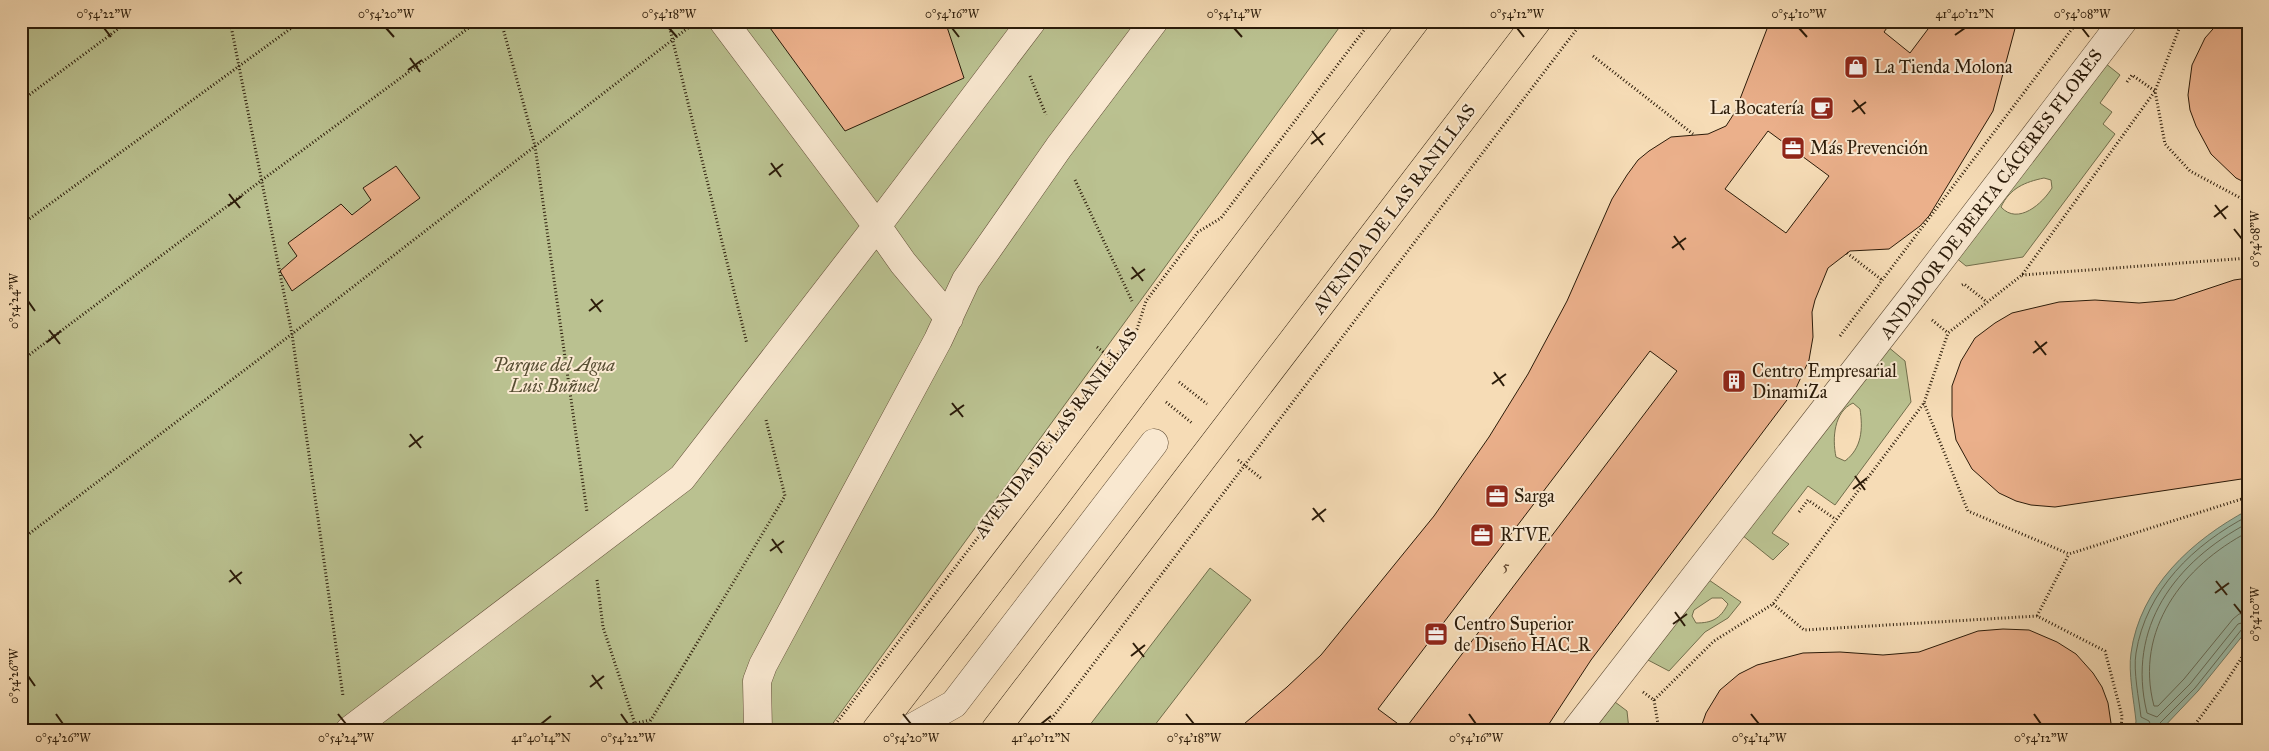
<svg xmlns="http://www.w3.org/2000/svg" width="2269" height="751" font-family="'IM FELL Great Primer',serif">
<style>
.green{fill:#bac190;stroke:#726e4c;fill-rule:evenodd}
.water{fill:#9dbca9;stroke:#6f7c69}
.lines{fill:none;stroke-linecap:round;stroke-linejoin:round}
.shore{stroke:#646c59;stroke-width:1}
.building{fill:#ebb08b;stroke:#2b1b09;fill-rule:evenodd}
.minor-casing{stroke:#5e4b34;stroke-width:29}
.major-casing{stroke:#2b1b09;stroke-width:29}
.path{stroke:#2b1b09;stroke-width:3;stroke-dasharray:1 2.5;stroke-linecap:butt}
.minor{stroke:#f9e8d0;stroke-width:28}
.major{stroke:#f6dcb6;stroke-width:28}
.ticks{fill:none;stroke:#2b1b09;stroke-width:2}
.labels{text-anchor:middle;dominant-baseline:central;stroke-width:4;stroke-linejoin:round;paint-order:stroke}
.number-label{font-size:15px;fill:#5b402a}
.poi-label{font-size:18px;fill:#2b1b09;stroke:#f9e8d0;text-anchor:start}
.street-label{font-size:18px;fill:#2b1b09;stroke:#f9e8d0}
.park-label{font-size:18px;font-style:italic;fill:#564d32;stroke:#f9e8d0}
.neatline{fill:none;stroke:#2b1b09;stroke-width:2}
.ticks-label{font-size:12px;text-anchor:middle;fill:#2b1b09}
</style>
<rect width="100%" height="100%" fill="#f6dcb6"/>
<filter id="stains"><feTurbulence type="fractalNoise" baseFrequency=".004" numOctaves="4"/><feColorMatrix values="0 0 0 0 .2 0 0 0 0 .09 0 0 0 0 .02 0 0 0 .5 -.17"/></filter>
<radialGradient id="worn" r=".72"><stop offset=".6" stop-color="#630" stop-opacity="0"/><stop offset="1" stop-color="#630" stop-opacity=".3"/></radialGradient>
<path class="green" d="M21 21H1344L828 730H21Z
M2105 63 2120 75 2100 103 2112 112 2103 124 2115 134 2023 257 1966 266 1955 257ZM2044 178 2051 180 2052 188C2043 203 2018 226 2001 207 2010 188 2025 182 2044 178Z
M1887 346 1905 361 1911 402 1835 505 1808 486 1772 533 1789 544 1773 560 1742 535ZM1853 403 1860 409C1863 429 1862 448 1845 461L1836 457C1832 438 1834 412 1853 403Z
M1210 568 1251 600 1151 730H1086Z
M1709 580 1741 602 1728 618 1705 632 1669 671 1648 660ZM1712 598H1722L1728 604C1720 619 1712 623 1696 623L1692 616 1694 610Z
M1615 702 1627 711 1629 730H1594Z"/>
<path class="water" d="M2248 510V629L2198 691 2161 730H2151L2145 723 2141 730H2135L2136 721C2134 701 2128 672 2131 653 2140 587 2192 540 2248 510Z"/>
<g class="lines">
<path class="shore" d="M2248 523C2175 562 2126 627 2147 713L2157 717 2190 684 2238 624 2248 621
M2248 532C2183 566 2134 630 2154 706H2158L2184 679 2233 619 2239 614 2248 613
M2153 730 2149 721 2141 717C2139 699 2133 671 2136 653 2146 590 2194 544 2248 516
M2158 730 2159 724 2195 688 2242 629 2248 627"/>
</g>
<path class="building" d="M765 21H945L964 78 845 131Z
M1770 21H1892L1884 32 1910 53 1934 21H2017L1993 111 1929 216 1920 226 1889 249 1850 251 1828 268 1815 300 1812 312 1813 337 1809 360 1796 388 1591 660 1545 730H1237L1287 687 1321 655 1434 516 1489 437 1528 374 1567 301 1612 199 1627 175 1638 160 1649 151 1671 137 1708 134 1726 126 1735 112ZM1768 131 1829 176 1786 233 1725 189ZM1650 351 1677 371 1405 729 1378 709Z
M2220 21H2248V184L2236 178 2211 154 2196 126 2190 110 2188 95 2192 65 2205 38Z
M396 166 420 198 292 291 280 271 297 256 288 243 341 204 352 215 371 200 363 188Z
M2248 278V478L2055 507 2031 505 2016 501 1999 493 1972 469 1956 440 1952 416V386L1961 361 1975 338 1995 323 2012 313 2059 302 2095 300 2139 303 2174 300 2234 280Z
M2003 629 2029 630 2057 642 2076 654 2093 673 2102 687 2108 703 2112 730H1700L1706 713 1720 690 1739 674 1757 665 1803 653 1840 652 1883 655 1919 652 1978 631Z"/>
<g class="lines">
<g class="minor-casing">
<path id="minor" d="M723 21 877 226 903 263 949 318
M350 730 682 478 877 226 1032 21
M758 730 757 681 763 665 938 340 966 280 1059 147 1154 21
M908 730 954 704 1154 443
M1576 730 1909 301 2123 21"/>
</g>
<g class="major-casing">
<path id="major" d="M876 730 1055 497 1415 21
M995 730 1537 21"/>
</g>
<path class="path" d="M230 21 292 334 343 696
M501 21 535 146 587 512
M668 21 747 344
M21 25 27 21
M1593 56 1693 134
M1030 76 1046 115
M2127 82 2132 75 2155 91 2165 144 2190 171 2248 202
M21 101 129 21
M1075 180 1132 301
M21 225 301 21
M1847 253 1882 280
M2022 275 2248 258
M1962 285 1964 284 1987 302
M1932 320 1948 333
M1840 336 2078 21
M1097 347 1114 361
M21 361 262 180 478 21
M1179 382 1207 404
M1166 402 1192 423
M1924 403 1968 511 2069 554 2248 497
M1238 460 1262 479
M1799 512 1808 500 1835 519
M21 540 292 334 693 24
M597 580 603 627 635 724
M1773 604 1804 630 2037 616 2105 651 2122 716 2121 730
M2037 616 2069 554
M1643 692 1654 700 1714 641 1773 604 1924 403 1948 333 2022 275 2155 91 2182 21
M1654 700 1659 730
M605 730 650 720
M645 730 785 496 766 420
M831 730 1137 329 1146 301 1198 232 1221 218 1371 21
M1043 730 1583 21
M2191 730 2222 688 2248 648"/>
<use href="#minor" class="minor"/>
<use href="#major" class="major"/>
</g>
<path class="ticks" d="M104 28 111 37M386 28 394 37M669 28 677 37M952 28 959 37M1234 28 1242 37M1517 28 1524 37M1799 28 1807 37M2082 28 2089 37M1955 35 1965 28M410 58 420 72M408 70 422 60M1854 100 1865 114M1852 112 1866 102M1312 131 1323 145M1311 144 1325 133M771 163 781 177M769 175 783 164M229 194 240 208M2215 205 2226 219M228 206 242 196M2214 217 2228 206M2234 229 2242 239M1674 236 1684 250M1672 248 1686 238M1132 267 1143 281M1131 279 1145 269M591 299 601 312M28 301 35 311M589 311 603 300M49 330 60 344M2035 341 2046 355M47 342 61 331M2033 353 2047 342M1494 372 1504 386M1492 384 1506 374M952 403 963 417M950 415 964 405M410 434 421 448M409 447 423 436M1855 476 1865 490M1853 489 1867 478M1313 508 1324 522M1312 520 1326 509M772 539 782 553M770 551 784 541M230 570 241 584M2216 581 2227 595M229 582 242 572M2215 593 2229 583M2234 604 2242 614M1675 612 1685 626M1673 624 1687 614M1133 643 1144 657M1131 656 1145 645M592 675 602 689M28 676 35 686M590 687 604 676M56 714 63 724M338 714 346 724M621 714 628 724M903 714 911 724M1186 714 1194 724M1469 714 1476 724M1751 714 1759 724M2034 714 2041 724M541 724 551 716M1041 724 1051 716"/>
<defs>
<g id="shop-square" transform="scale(1.25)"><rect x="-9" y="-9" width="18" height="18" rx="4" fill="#8f2418" stroke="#f9e8d0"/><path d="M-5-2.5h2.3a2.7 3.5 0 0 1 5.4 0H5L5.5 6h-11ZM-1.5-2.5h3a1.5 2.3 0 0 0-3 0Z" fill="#fff"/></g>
<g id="cafe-square" transform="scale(1.25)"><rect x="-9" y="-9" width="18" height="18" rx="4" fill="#8f2418" stroke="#f9e8d0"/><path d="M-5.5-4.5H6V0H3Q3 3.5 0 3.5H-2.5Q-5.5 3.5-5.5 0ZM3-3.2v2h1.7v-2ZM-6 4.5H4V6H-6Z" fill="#fff"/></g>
<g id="office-square" transform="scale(1.25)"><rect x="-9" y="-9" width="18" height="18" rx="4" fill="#8f2418" stroke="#f9e8d0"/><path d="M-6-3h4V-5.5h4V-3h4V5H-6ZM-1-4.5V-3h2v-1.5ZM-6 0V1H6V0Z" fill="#fff"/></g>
<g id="building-square" transform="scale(1.25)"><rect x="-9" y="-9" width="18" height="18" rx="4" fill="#8f2418" stroke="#f9e8d0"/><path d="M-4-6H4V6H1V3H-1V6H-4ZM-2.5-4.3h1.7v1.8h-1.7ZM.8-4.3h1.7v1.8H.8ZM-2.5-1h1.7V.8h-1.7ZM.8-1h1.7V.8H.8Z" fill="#fff"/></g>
</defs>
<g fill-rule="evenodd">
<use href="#shop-square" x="1856" y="67"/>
<use href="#cafe-square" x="1822" y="108"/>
<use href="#office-square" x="1793" y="148"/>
<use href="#building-square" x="1734" y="381"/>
<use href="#office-square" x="1497" y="496"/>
<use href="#office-square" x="1482" y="535"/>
<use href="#office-square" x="1436" y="634"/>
</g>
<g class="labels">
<g class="number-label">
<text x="1506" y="566">5</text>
</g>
<g class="poi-label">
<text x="1874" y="67">La Tienda Molona</text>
<text x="1804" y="108" text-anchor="end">La Bocatería</text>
<text x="1810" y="148">Más Prevención</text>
<text x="1752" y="371">Centro Empresarial<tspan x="1752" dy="21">DinamiZa</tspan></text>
<text x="1514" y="496">Sarga</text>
<text x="1500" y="535">RTVE</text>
<text x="1454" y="624">Centro Superior<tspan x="1454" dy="21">de Diseño HAC_R</tspan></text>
</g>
<g class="street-label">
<text transform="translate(1991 194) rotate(-53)">ANDADOR DE BERTA CÁCERES FLORES</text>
<text transform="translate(1394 209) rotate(-53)">AVENIDA DE LAS RANILLAS</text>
<text transform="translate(1056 433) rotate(-53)">AVENIDA DE LAS RANILLAS</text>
</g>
<g class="park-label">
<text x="554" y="365">Parque del Agua<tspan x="554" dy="21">Luis Buñuel</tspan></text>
</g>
</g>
<rect width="2269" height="751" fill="none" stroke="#f6dcb6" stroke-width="55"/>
<rect x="28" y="28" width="2214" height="696" class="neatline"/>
<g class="ticks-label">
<text x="104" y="18">0°54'22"W</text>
<text x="386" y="18">0°54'20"W</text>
<text x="669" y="18">0°54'18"W</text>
<text x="952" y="18">0°54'16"W</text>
<text x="1234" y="18">0°54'14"W</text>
<text x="1517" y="18">0°54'12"W</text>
<text x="1799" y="18">0°54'10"W</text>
<text x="1965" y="18">41°40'12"N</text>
<text x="2082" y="18">0°54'08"W</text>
<text transform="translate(2255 239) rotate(-90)" y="4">0°54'08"W</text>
<text transform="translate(14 301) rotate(-90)" y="4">0°54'24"W</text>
<text transform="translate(2255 614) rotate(-90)" y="4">0°54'10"W</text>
<text transform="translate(14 676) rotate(-90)" y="4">0°54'26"W</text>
<text x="63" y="742">0°54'26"W</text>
<text x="346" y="742">0°54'24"W</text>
<text x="541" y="742">41°40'14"N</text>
<text x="628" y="742">0°54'22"W</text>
<text x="911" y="742">0°54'20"W</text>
<text x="1041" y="742">41°40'12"N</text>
<text x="1194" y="742">0°54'18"W</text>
<text x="1476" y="742">0°54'16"W</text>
<text x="1759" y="742">0°54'14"W</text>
<text x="2041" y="742">0°54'12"W</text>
</g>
<rect width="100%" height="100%" filter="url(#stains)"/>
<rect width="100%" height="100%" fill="url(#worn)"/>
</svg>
